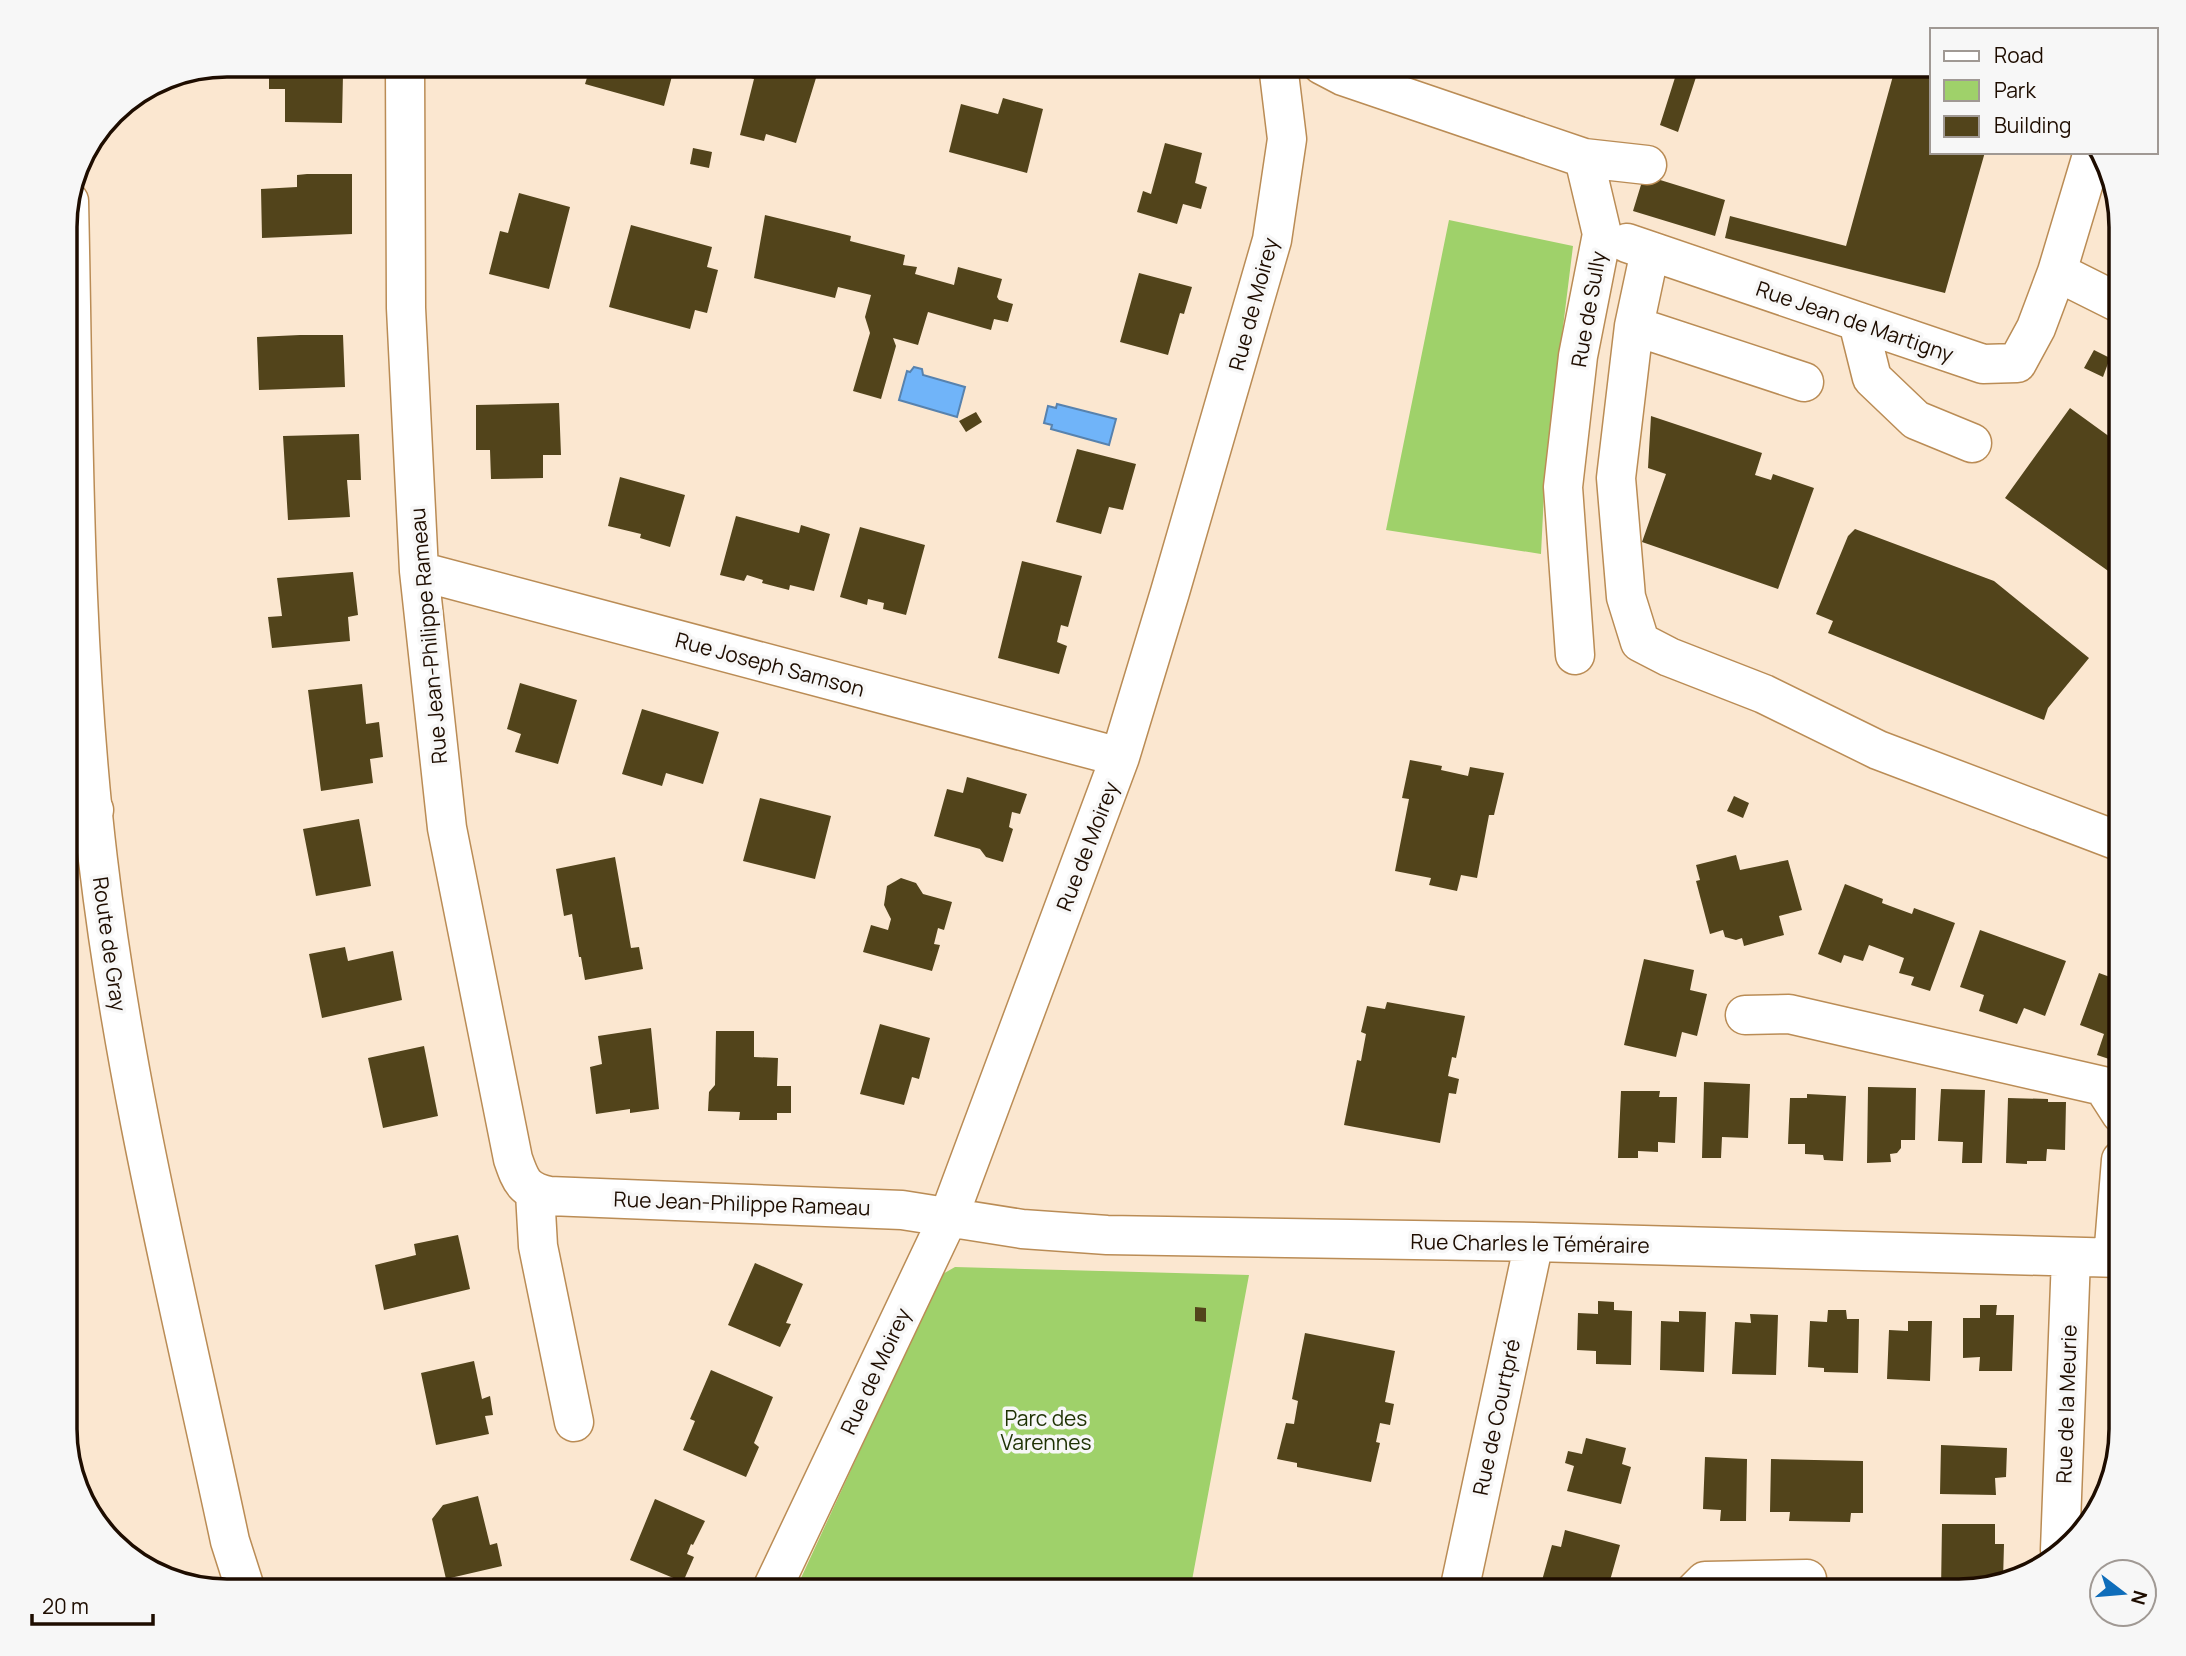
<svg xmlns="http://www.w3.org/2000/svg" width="2186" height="1656" font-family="Manrope,sans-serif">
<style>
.green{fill:#9fd16a}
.water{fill:#70b4f9;stroke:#5782ae;stroke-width:2}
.building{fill:#52441b}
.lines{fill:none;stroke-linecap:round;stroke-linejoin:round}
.minor-casing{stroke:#ba8c55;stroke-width:41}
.major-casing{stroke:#ba8c55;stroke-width:41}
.minor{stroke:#fff;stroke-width:38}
.major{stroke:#fff;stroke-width:38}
.labels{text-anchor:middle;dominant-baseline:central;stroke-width:7;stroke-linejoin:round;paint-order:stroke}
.street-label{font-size:21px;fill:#1e0d00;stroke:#f7f7f7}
.park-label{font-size:21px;fill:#1e3103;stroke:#f7f7f7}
.rim{fill:none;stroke:#1e0d00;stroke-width:3.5}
</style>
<rect width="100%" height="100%" fill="#fbe7d0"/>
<path class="green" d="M1449 220 1573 246 1545 473 1541 554 1386 530Z
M955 1267 1249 1275 1190 1591H795L941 1275Z"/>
<path class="water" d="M914 367 922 369 923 375 965 387 957 417 899 400 907 371 910 372Z
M1057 404 1116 419 1109 445 1051 429 1052 425 1044 423 1048 406 1056 408Z"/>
<path class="building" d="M269 65H336L337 73 343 74 342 123 285 122V89H269Z
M591 65H675L664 106 585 84Z
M751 65H820L796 143 766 134 764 141 740 135 754 79 748 77Z
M1679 65H1700L1678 132 1660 125Z
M1896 65H1932V152H1985L1945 293 1725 238 1730 216 1846 246Z
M1003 98 1043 109 1027 173 949 152 961 104 998 114Z
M1165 143 1202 153 1195 183 1207 187 1201 209 1183 204 1177 224 1137 212 1143 191 1151 194Z
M693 148 712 152 709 168 690 164Z
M307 174H352V234L262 238 261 189 297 187V175Z
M1644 175 1725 200 1715 236 1633 211Z
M519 193 570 207 549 289 489 274 500 231 508 233Z
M765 215 851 236 850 241 905 255 903 265 917 267 915 274 954 285 958 267 1002 279 997 297 999 300 1013 304 1008 322 994 319 991 330 928 312 918 345 893 338 896 346 881 399 853 391 870 333 865 317 871 295 838 287 835 298 754 278Z
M631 225 712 247 707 267 718 270 707 313 695 310 690 329 609 307Z
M1139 273 1192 287 1184 314 1180 313 1168 355 1120 342Z
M300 335H343L345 387 259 390 257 337Z
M2094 350 2110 358 2103 377 2084 368Z
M559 403 561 455H543V478L491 479 490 450H476V405Z
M2070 408 2121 445V580L2005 498Z
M976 412 982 422 966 432 959 421Z
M1651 416 1762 453 1755 475 1771 480 1773 474 1814 488 1778 589 1642 542 1666 474 1648 468Z
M359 434 361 480H347L350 517 288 520 283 436Z
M1077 449 1136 464 1123 510 1109 507 1101 534 1056 522Z
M620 477 685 495 670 547 640 538 641 534 608 526Z
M736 516 799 533 801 525 830 534 814 591 790 585 789 590 762 583 763 580 747 575 744 581 720 575Z
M860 527 925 545 906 615 883 609 884 603 868 599 867 605 840 597Z
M1855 529 1994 581 2089 658 2048 708 2044 720 1828 633 1833 621 1816 614 1848 536Z
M1022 561 1082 576 1068 627 1061 625 1057 642 1067 646 1059 674 998 658Z
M353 572 358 615 348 617 350 641 272 648 268 617 282 616 277 578Z
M520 683 577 700 558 764 515 752 521 734 507 729Z
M362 684 366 724 379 722 383 757 370 759 373 783 321 791 308 690Z
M642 709 719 732 703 784 666 773 662 786 622 774Z
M1410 760 1442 766 1441 770 1468 776 1470 767 1504 773 1494 815H1489L1477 878 1461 875 1457 891 1429 885 1431 878 1395 871 1409 799 1402 798Z
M967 777 1027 794 1020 814 1012 812 1009 827 1013 829 1003 862 986 857 980 849 934 836 947 789 963 793Z
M1734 796 1749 803 1743 818 1727 811Z
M760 798 831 816 815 879 743 861Z
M359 819 371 886 316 896 303 829Z
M1736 855 1740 870 1788 860 1802 910 1779 916 1784 935 1744 946 1742 938 1736 940 1725 937 1723 930 1710 934 1696 881 1700 880 1696 865Z
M615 857 631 948 639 947 643 969 585 980 581 957H579L572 914 564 916 556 869Z
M901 878 916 883 923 894 952 902 944 930 938 928 934 944 940 945 932 971 863 952 871 925 888 930 891 919 884 905 887 886Z
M1845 884 1883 899 1882 903 1912 914 1914 908 1955 923 1930 991 1911 985 1914 977 1899 973 1904 958 1869 945 1863 961 1844 955 1841 963 1818 954Z
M1980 930 2066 961 2045 1016 2024 1008 2017 1024 1979 1011 1984 995 1960 987Z
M345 947 348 961 393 951 402 1000 322 1018 309 954Z
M1644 959 1694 970 1690 990 1707 994 1697 1036 1682 1032 1676 1057 1624 1045Z
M2099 973 2121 981V1063L2097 1055 2104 1034 2080 1025Z
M1387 1002 1465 1016 1456 1058 1452 1057 1448 1076 1459 1079 1456 1094 1449 1093 1440 1143 1344 1125 1357 1060 1361 1061 1366 1034 1361 1032 1367 1006 1385 1009Z
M880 1024 930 1038 919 1079 912 1077 904 1105 860 1094Z
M651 1028 659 1109 630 1113V1109L596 1114 590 1067 602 1064 598 1036Z
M716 1031H754V1057L778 1058 777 1086H791V1113H777V1120H739L740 1112 708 1111 709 1092 715 1085Z
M424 1046 438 1116 383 1128 368 1058Z
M1704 1082 1750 1084 1748 1138 1722 1137 1721 1158H1702Z
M1868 1087 1916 1088 1915 1140H1901V1148L1897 1153 1890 1154 1891 1162 1867 1163Z
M1941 1089 1985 1090 1982 1163H1962L1963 1142 1938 1141Z
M1621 1091H1660L1659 1097H1677L1675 1143 1658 1142V1152L1638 1151V1158H1618Z
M1807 1094 1846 1096 1843 1161 1824 1160 1823 1155 1805 1154V1144H1788L1790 1098H1807Z
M2008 1098 2048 1099V1102H2066L2065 1150 2047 1149 2046 1161H2027V1164L2006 1163Z
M458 1235 470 1289 384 1310 375 1265 416 1255 414 1244Z
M755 1263 803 1284 786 1323 791 1324 780 1347 728 1325Z
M1598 1301 1614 1302V1310L1632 1311 1631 1365 1596 1364V1351L1577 1350 1578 1313 1598 1314Z
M1980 1305H1997L1996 1315H2014L2012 1371H1979L1980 1357 1963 1358V1318H1980Z
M1195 1307 1206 1308V1322L1195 1321Z
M1828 1310H1846L1847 1319H1859L1858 1373 1824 1372V1368L1808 1367 1810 1321 1827 1322Z
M1679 1311 1706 1312 1704 1372 1660 1370 1661 1321 1679 1322Z
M1750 1314 1778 1315 1776 1375 1732 1374 1735 1322 1751 1323Z
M1908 1321H1932L1930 1381 1887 1379 1889 1330 1908 1331Z
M1305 1333 1395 1351 1385 1402 1394 1404 1390 1425 1380 1423 1376 1442 1380 1443 1371 1482 1297 1467V1463L1277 1459 1286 1423 1294 1424 1298 1401 1292 1399Z
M2112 1338H2121V1392H2111Z
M474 1361 482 1399 490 1396 493 1415 485 1416 489 1434 436 1445 421 1373Z
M711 1370 773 1397 754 1443 759 1447 746 1477 683 1450 695 1421 690 1419Z
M1586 1438 1626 1448 1622 1464 1631 1467 1621 1504 1567 1491 1574 1466 1565 1463 1568 1451 1582 1454Z
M1941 1445 2007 1448 2006 1477 1995 1478 1996 1495 1940 1494Z
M1705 1457 1747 1459 1746 1521H1720L1721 1510 1703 1509Z
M1771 1459 1863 1461V1513H1851L1850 1522 1789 1521 1790 1512H1770Z
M478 1496 490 1545 497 1543 502 1566 446 1579 432 1519 443 1505Z
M655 1499 705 1521 693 1545 691 1544 687 1554 694 1557 683 1582 630 1560Z
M1942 1524H1995V1544H2004L2003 1581 1959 1591H1941Z
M1565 1530 1620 1545 1607 1591H1539L1552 1545 1561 1547Z
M1275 1585 1300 1590 1299 1591H1252L1253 1587 1270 1591Z"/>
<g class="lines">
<g class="minor-casing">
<path id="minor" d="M405 65 406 308 419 571 447 828 513 1159C521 1182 524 1190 549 1196L902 1210 1022 1229 1107 1235 1534 1242 2121 1258
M1322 65 1343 76 1584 158 1602 234 1578 356 1563 487 1575 655
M1584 158 1647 165
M1627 243 1983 364 2017 363 2036 328 2057 272 2093 152
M1650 251 1634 326 1616 478 1626 597 1640 642 1669 657 1764 694 1878 750 2121 842
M2057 272 2121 304
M1858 322 1872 378 1916 420 1972 443
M1634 326 1804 382
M419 571 1120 757
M65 815 94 810
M1745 1015 1789 1014 2103 1086 2121 1114
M535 1193 538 1246 574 1422
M2113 1258 2121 1160
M2060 1550 2071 1257
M771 1591 949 1216 1120 757 1170 592 1272 240 1287 139 1278 65
M1459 1591 1534 1242
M1695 1591 1705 1581 1807 1579"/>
</g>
<g class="major-casing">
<path id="major" d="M69 201C74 420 72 641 98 860 125 1090 182 1315 230 1541L246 1591"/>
</g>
<use href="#minor" class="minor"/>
<use href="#major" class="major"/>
</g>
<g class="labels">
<g class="street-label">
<text transform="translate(1253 304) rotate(-75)">Rue de Moirey</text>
<text transform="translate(1588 309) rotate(-80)">Rue de Sully</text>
<text transform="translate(1855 321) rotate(19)">Rue Jean de Martigny</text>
<text transform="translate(428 636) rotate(-95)">Rue Jean-Philippe Rameau</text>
<text transform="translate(770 664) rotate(15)">Rue Joseph Samson</text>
<text transform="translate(1087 846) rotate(-69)">Rue de Moirey</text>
<text transform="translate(110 944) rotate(82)">Route de Gray</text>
<text transform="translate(742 1203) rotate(2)">Rue Jean-Philippe Rameau</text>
<text transform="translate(1530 1243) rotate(1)">Rue Charles le Téméraire</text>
<text transform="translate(875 1371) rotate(-65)">Rue de Moirey</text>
<text transform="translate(2066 1404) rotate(-88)">Rue de la Meurie</text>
<text transform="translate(1496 1417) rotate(-78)">Rue de Courtpré</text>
</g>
<g class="park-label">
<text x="1046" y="1418">Parc des<tspan x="1046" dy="24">Varennes</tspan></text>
</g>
</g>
<path d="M0 0H2186V1656H0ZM227 77H1959A150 150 0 0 1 2109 227V1429A150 150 0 0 1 1959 1579H227A150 150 0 0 1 77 1429V227A150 150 0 0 1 227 77Z" fill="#f7f7f7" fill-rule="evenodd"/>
<path class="rim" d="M227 77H1959A150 150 0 0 1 2109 227V1429A150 150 0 0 1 1959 1579H227A150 150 0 0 1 77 1429V227A150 150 0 0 1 227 77Z"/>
<rect x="1930" y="28" width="228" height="126" fill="#f7f7f7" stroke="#a09994" stroke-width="2"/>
<rect x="1944" y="51" width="35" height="10" fill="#ffffff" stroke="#a09994" stroke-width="2"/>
<text x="1994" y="63" font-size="21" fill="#1e0d00">Road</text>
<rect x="1944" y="80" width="35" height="21" fill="#9fd16a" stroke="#a09994" stroke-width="2"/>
<text x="1994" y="98" font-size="21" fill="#1e0d00">Park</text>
<rect x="1944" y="116" width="35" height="21" fill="#52441b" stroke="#a09994" stroke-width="2"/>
<text x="1994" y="133" font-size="21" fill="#1e0d00">Building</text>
<g transform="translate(2123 1593) rotate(106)"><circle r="33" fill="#f7f7f7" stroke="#a09994" stroke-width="2"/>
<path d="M0-5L12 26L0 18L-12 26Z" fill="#0f6dba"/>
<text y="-10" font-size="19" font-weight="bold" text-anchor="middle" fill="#1e0d00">N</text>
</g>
<path d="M32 1614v10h121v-10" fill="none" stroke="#1e0d00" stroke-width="3.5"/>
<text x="42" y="1614" font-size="21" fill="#1e0d00" stroke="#f7f7f7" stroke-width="5" paint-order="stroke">20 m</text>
</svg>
